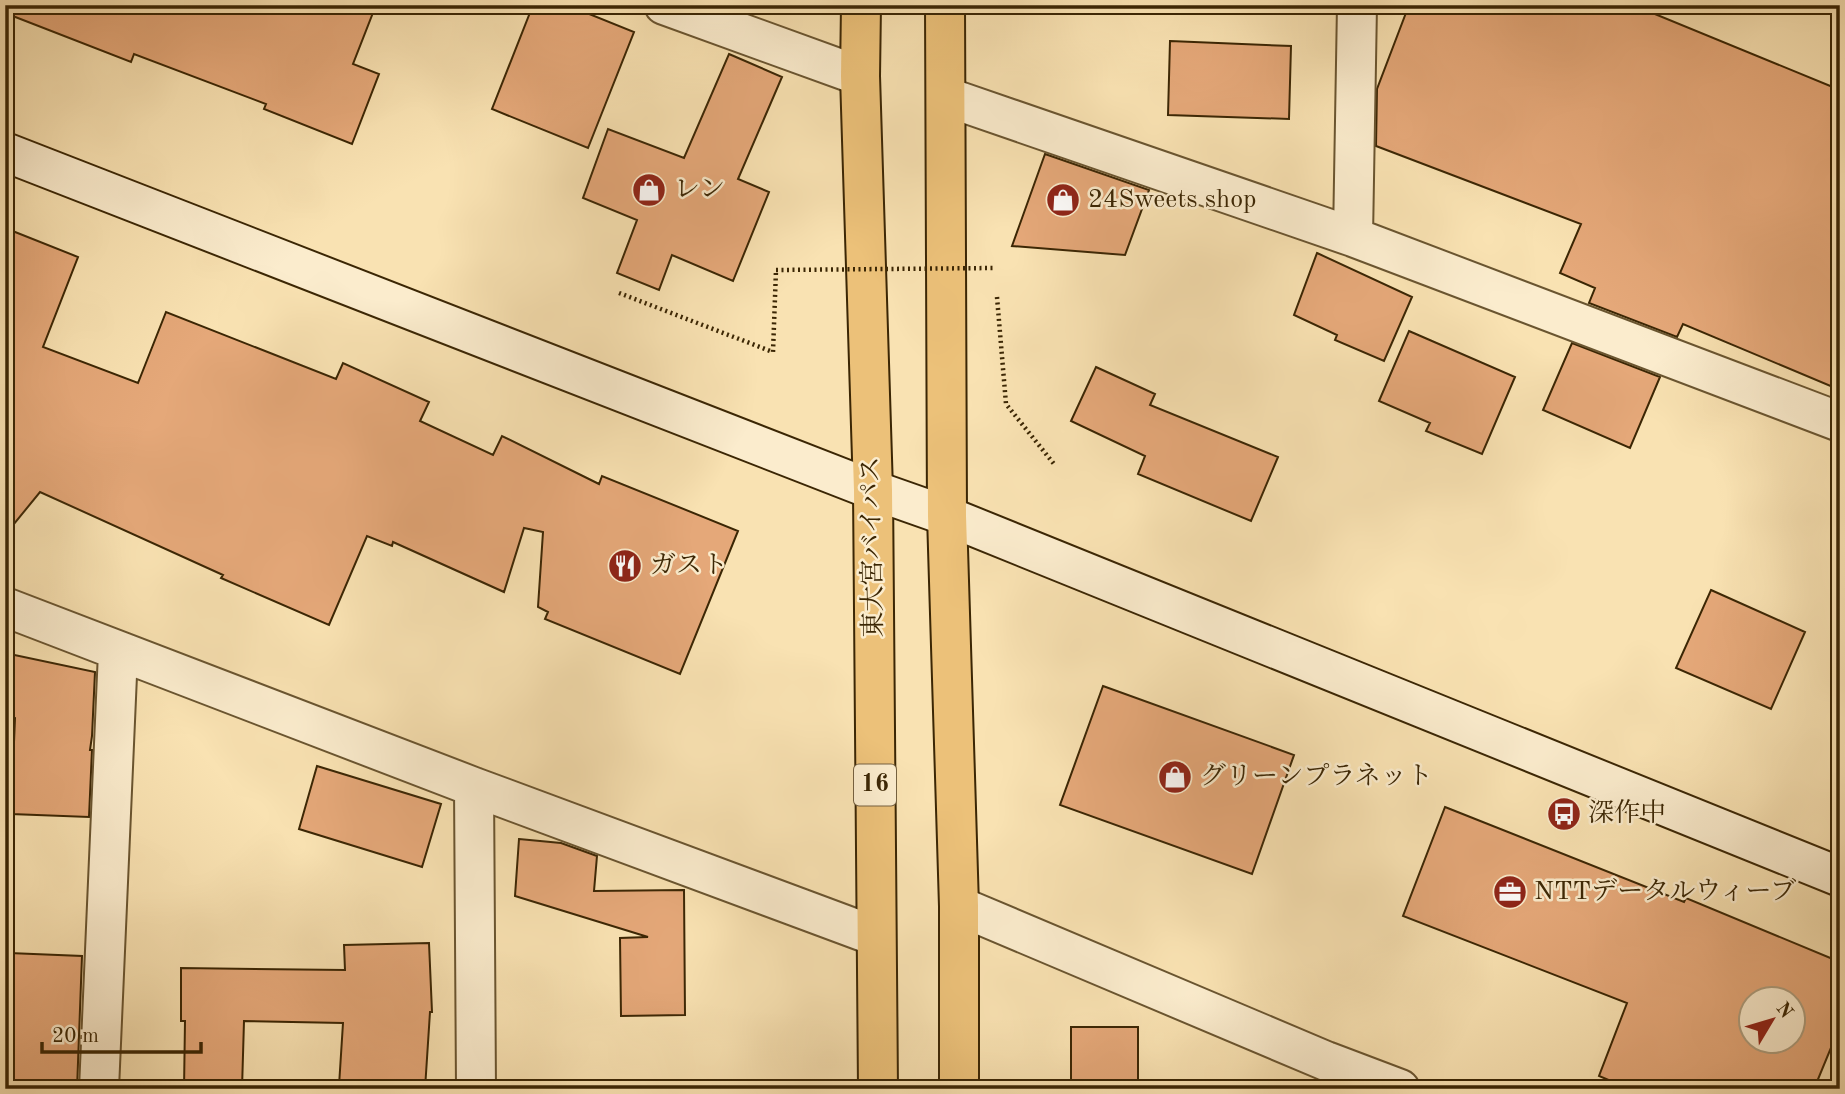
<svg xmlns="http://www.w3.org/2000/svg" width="1845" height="1094" font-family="'Old Standard TT','Noto Serif JP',serif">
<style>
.building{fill:#e5a879;stroke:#3b2604;stroke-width:2;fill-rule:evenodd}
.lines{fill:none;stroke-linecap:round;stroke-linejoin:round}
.street-casing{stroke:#6a5530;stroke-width:42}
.secondary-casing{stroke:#3b2604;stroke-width:42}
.highway-casing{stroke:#3b2604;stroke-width:42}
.path{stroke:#3b2604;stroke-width:4.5;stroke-dasharray:2 3.5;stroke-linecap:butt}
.street{stroke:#fbeccd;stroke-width:38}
.secondary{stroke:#fbeccd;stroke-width:38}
.highway{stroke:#ecc179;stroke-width:38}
.path-bridge{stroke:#3b2604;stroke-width:4.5;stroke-dasharray:2 3.5;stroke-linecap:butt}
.labels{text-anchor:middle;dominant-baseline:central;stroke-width:5;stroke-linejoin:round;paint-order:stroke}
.shield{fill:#fbeccd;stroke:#756140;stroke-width:2}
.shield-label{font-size:24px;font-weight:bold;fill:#3b2604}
.poi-label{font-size:26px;fill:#3b2604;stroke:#fbeccd;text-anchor:start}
.street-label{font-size:26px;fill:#3b2604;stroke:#fbeccd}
</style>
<rect width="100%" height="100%" fill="#f9e2b2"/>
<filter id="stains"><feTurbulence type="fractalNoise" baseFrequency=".00286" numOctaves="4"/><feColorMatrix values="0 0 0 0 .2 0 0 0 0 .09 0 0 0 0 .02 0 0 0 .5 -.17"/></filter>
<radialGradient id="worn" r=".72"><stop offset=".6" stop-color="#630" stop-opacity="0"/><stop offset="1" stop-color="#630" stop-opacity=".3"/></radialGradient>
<path class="building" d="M5 5H376L353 64 379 74 352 144 264 109 266 104 134 54 131 62 5 13Z
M533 5H567L634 32 588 148 492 109Z
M1409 5H1633L1840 90V390L1683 324 1677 337 1589 303 1595 288 1560 273 1581 224 1376 146 1377 89Z
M1170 41 1291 46 1289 119 1168 115Z
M729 54 782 77 738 179 769 192 733 281 672 255 659 290 617 273 637 220 583 198 608 129 684 158Z
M1045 154 1149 190 1125 255 1012 246Z
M5 228 78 257 43 347 138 383 166 312 336 379 343 363 429 402 420 421 493 455 502 436 599 484 602 476 738 531 680 674 545 619 548 612 538 607 543 532 524 528 504 592 393 542 392 546 367 536 329 625 221 578 223 575 40 492 5 535Z
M1317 253 1412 297 1384 361 1335 340 1337 335 1294 315Z
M1409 331 1515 377 1482 454 1426 431 1430 423 1379 401Z
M1572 343 1660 377 1630 448 1543 410Z
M1096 367 1155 394 1150 405 1278 457 1251 521 1138 474 1145 456 1071 421Z
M1711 590 1805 632 1771 709 1676 668Z
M5 653 95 672 92 736 90 750H92L89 817 11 814 15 718 5 716Z
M1103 686 1294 755 1252 874 1060 805Z
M317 766 441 804 422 867 299 829Z
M1445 807 1684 902 1686 898 1840 962V1026L1814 1089H1630L1599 1076 1627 1003 1403 916ZM1751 999H1793V1041H1751Z
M519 839 561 843 597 856 594 891 684 890 685 1015 621 1016 620 938 648 937 515 896Z
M429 943 432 1012H430L425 1089 339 1086 343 1023 244 1021 242 1089H184L185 1021H181V968L345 970 344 945Z
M9 953 82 956 77 1089H5Z
M1071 1027H1138V1089H1071Z"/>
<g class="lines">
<g class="street-casing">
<path id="street" d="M664 5 860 76
M947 97 1353 237 1840 422
M1353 237 1357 5
M5 607 474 787 875 936
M474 787 476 1089
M959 906 1326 1061 1400 1089
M99 1089 118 652"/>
</g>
<g class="secondary-casing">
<path id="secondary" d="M5 152 873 490 947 516 1840 877"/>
</g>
<g class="highway-casing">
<path id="highway" d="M861 5 860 76 873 490 878 1089
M945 5 947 516 959 906V1089"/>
</g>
<path class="path" d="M619 293 773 352 776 270
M997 297 1006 404 1054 464"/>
<use href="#street" class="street"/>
<use href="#secondary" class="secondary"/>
<use href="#highway" class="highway"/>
<path class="path-bridge" d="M776 270 994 268"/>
</g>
<defs>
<g id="shop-disc" transform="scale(1.75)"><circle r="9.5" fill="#8f2418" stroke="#fbeccd"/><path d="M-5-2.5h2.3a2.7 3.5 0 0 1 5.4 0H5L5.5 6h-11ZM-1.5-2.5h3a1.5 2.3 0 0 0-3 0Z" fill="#fff"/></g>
<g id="restaurant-disc" transform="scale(1.75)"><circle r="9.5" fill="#8f2418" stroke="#fbeccd"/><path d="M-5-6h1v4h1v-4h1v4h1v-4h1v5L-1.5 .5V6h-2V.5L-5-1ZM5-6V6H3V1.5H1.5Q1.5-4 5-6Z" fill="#fff"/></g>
<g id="bus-disc" transform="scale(1.75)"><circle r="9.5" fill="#8f2418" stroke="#fbeccd"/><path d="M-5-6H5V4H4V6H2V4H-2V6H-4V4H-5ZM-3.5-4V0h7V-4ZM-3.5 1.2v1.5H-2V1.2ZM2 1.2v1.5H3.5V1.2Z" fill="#fff"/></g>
<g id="office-disc" transform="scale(1.75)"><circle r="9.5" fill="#8f2418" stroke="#fbeccd"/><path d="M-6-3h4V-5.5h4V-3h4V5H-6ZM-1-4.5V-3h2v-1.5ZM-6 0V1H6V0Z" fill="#fff"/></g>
</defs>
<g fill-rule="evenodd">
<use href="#shop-disc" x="649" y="190"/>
<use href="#shop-disc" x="1063" y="200"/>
<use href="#restaurant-disc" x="625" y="566"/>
<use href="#shop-disc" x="1175" y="777"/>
<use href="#bus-disc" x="1564" y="814"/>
<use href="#office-disc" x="1510" y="892"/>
</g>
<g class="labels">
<rect class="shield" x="854" y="764.5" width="42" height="41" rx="5"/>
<g class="shield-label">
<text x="875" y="785">16</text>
</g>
<g class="poi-label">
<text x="674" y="190">レン</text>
<text x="1088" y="200">24Sweets shop</text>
<text x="650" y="566">ガスト</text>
<text x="1200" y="777">グリーンプラネット</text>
<text x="1588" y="814">深作中</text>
<text x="1534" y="892">NTTデータルウィーブ</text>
</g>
<g class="street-label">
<text transform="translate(873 547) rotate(-91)">東大宮バイパス</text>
</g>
</g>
<rect width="1845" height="1094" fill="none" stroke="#f9e2b2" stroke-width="28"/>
<rect x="7" y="7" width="1831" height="1080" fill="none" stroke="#3b2604" stroke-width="3.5"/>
<rect x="14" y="14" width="1817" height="1066" fill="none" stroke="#3b2604" stroke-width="2"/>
<g transform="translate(1772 1020) rotate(52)"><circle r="33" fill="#fbeccd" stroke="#ae9d7d" stroke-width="2"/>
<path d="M0-5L12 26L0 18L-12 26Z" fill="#8f2418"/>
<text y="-10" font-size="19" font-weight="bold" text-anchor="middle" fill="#3b2604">N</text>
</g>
<path d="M42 1042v10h159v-10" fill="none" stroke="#3b2604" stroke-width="3.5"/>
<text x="52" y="1042" font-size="21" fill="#3b2604" stroke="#fbeccd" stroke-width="5" paint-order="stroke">20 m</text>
<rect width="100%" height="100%" filter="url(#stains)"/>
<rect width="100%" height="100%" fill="url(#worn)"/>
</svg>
